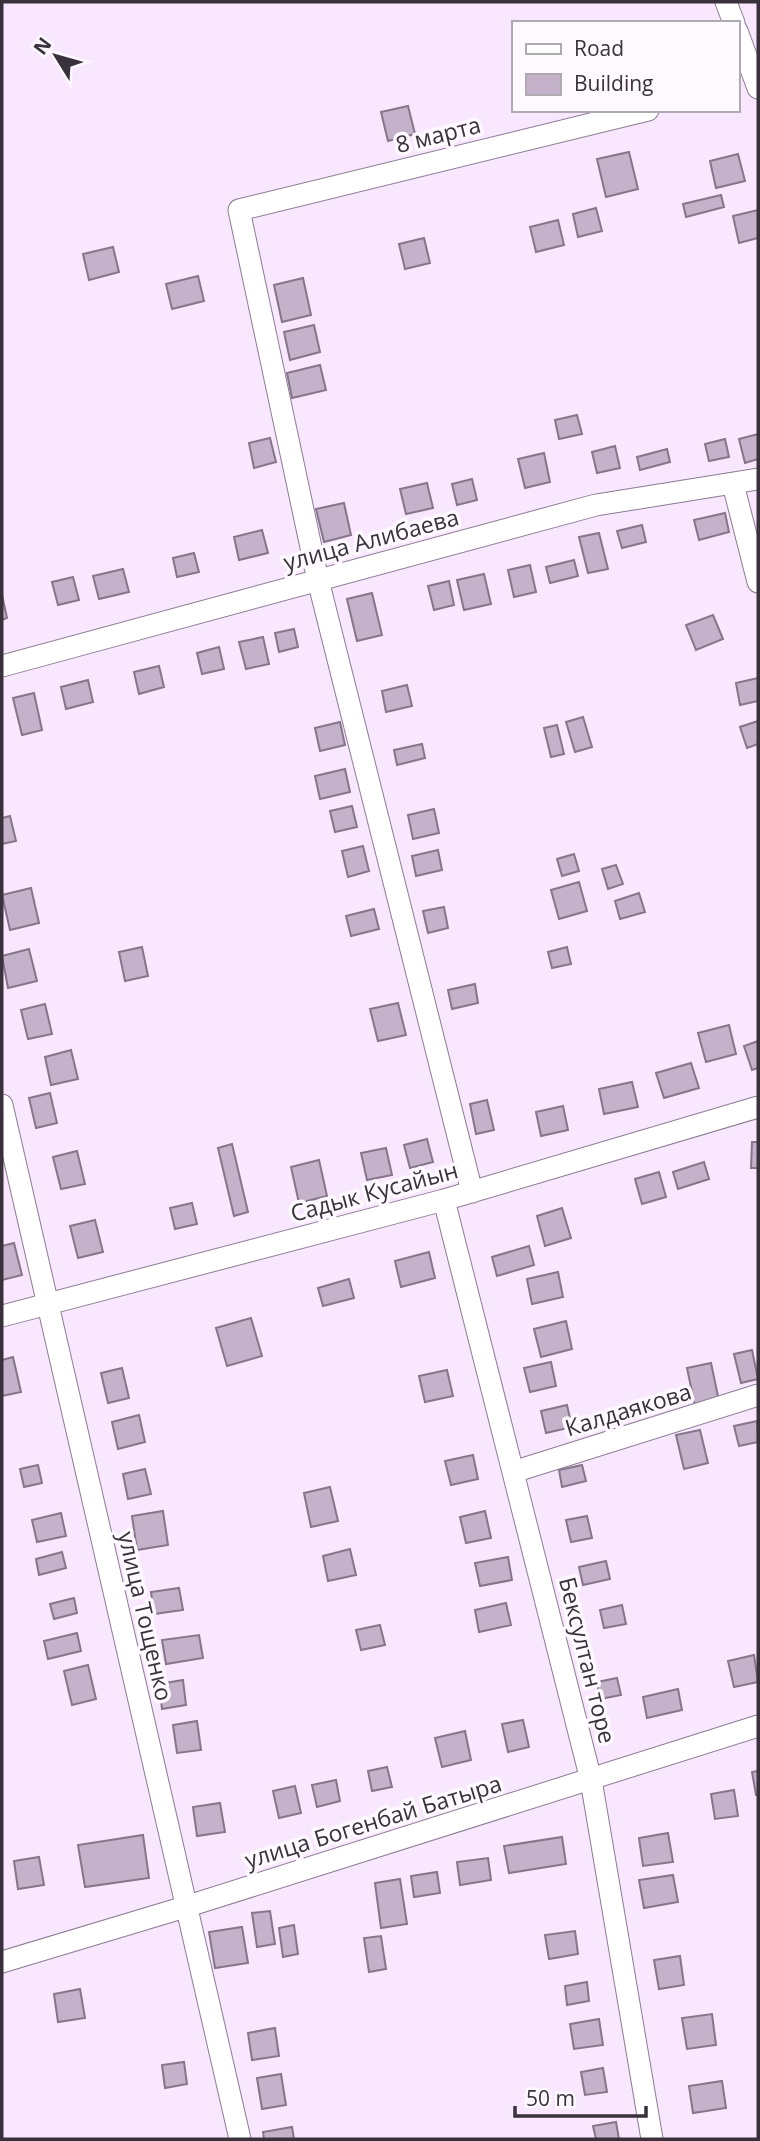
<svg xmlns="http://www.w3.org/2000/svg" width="760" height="2141" font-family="'Open Sans',sans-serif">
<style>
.building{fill:#c4b2ca;stroke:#86758b;stroke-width:2}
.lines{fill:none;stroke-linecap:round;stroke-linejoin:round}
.minor-casing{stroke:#8c7c92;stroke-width:23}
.minor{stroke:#fff;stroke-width:21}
.labels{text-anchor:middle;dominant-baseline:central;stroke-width:7;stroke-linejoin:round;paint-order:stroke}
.street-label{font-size:23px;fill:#39323c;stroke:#fdf9fe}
</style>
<rect width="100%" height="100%" fill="#f9e6ff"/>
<path class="building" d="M408 106 415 134 388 141 381 112Z
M629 152 638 189 606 197 597 159Z
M738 154 745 181 716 188 710 161Z
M721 195 724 207 686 217 683 204Z
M596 208 602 231 578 237 573 214Z
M758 210V238L739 243 733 216Z
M558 220 564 245 536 252 530 227Z
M424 238 430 263 405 269 399 244Z
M113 247 119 272 89 280 83 254Z
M198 276 204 301 172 309 166 284Z
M303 278 311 315 282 322 274 285Z
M314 325 320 352 290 360 284 332Z
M320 365 326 390 292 398 287 373Z
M577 415 582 434 559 439 555 420Z
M758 434V459L745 463 739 439Z
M270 438 276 462 254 468 249 443Z
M725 439 729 457 709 461 705 444Z
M615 446 620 468 597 473 592 452Z
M667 449 670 462 640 470 637 457Z
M544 453 550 482 525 488 518 459Z
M472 479 477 500 457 505 452 484Z
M427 483 433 508 406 514 400 489Z
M344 503 351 535 324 542 316 509Z
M725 513 729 532 699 540 694 520Z
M642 525 646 542 622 548 617 531Z
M262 530 268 553 239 560 234 537Z
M599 533 608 569 588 573 579 537Z
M194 553 199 572 177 577 173 558Z
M574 560 578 576 550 583 546 567Z
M530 565 536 592 514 597 508 570Z
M123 569 129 592 99 599 93 576Z
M484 574 491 604 464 610 457 580Z
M73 577 79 600 58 605 52 582Z
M449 581 454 605 434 610 428 586Z
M372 593 382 635 357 641 347 599Z
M2 595 7 618 2 620Z
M713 615 723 639 696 650 686 625Z
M294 629 298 647 279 652 275 633Z
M263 637 269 664 246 669 239 642Z
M219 647 224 669 202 674 197 653Z
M159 666 164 687 139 694 134 672Z
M758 678V701L740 705 736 683Z
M88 680 93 702 66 709 61 687Z
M407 685 412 706 386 712 382 691Z
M34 693 42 730 22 735 13 698Z
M583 717 592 747 575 752 566 722Z
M758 721V744L747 748 740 727Z
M340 722 345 745 320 751 315 728Z
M557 725 564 754 551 757 544 728Z
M422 744 425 758 397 765 394 750Z
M345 769 350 792 320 799 315 776Z
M352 806 357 827 335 832 330 811Z
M434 809 439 833 413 839 408 815Z
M10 816 16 841 2 844V818Z
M363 846 369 871 348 877 342 851Z
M438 850 442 870 416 876 412 856Z
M574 854 579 871 562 876 557 859Z
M616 865 623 884 608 889 602 869Z
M579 882 587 911 559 919 551 890Z
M31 888 39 923 10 930 2 895Z
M639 893 645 912 620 919 615 901Z
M444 907 448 928 428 933 423 911Z
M374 909 379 929 351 936 346 916Z
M142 947 148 976 125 981 119 952Z
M567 947 571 964 552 968 548 952Z
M29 949 37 981 8 988 2 956Z
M475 984 478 1003 452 1009 448 990Z
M398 1003 406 1035 378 1041 370 1009Z
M45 1004 52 1034 28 1039 21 1010Z
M729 1025 736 1054 706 1062 698 1033Z
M758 1041V1068L752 1070 744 1046Z
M71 1050 78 1079 51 1085 45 1057Z
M691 1063 699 1088 664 1098 656 1073Z
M632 1082 638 1107 604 1114 599 1089Z
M50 1093 57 1123 36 1128 29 1098Z
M487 1100 494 1130 476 1134 470 1104Z
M563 1106 568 1130 541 1136 536 1112Z
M427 1139 433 1162 410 1168 404 1145Z
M752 1142H758V1168H751Z
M232 1144 248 1212 234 1216 218 1148Z
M386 1148 392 1175 367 1180 361 1153Z
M77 1151 85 1184 61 1189 53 1157Z
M319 1160 327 1196 299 1203 291 1167Z
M704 1162 709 1179 678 1189 673 1172Z
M659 1172 666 1197 642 1204 635 1179Z
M192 1203 197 1224 175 1229 170 1208Z
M562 1208 571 1238 545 1246 537 1216Z
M95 1220 103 1252 78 1258 70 1226Z
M14 1243 22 1275 2 1280V1246Z
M529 1246 534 1265 497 1276 492 1257Z
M429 1252 435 1278 401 1287 395 1261Z
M558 1272 563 1297 532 1304 527 1279Z
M349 1279 354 1298 323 1306 318 1288Z
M251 1318 262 1356 227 1366 216 1328Z
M566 1321 572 1349 541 1357 534 1329Z
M752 1350 758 1379 741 1383 734 1354Z
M13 1357 21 1392 2 1396V1360Z
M551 1362 556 1386 530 1392 524 1368Z
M711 1363 719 1401 695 1406 687 1368Z
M122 1368 129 1398 108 1403 101 1373Z
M447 1370 453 1396 425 1402 419 1376Z
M567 1405 572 1427 546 1433 541 1411Z
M139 1415 145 1442 118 1449 112 1422Z
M757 1421 758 1442 739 1446 734 1426Z
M700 1430 708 1463 684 1469 676 1435Z
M473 1455 478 1479 451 1485 445 1461Z
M38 1465 42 1483 24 1487 20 1469Z
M582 1465 586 1481 562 1487 559 1470Z
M145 1469 151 1494 128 1499 123 1474Z
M330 1487 338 1521 311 1527 304 1493Z
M163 1511 168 1545 137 1550 132 1516Z
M485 1511 491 1538 466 1543 460 1517Z
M61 1513 66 1536 37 1542 32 1520Z
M587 1516 592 1538 571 1542 566 1520Z
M350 1549 356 1575 328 1581 323 1556Z
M62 1552 66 1568 39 1575 36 1559Z
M508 1557 512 1580 480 1586 475 1563Z
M606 1561 610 1579 583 1585 579 1567Z
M179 1588 183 1610 154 1614 151 1592Z
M74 1598 77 1613 54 1619 50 1604Z
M506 1603 511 1625 479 1632 475 1610Z
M622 1605 626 1624 604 1628 600 1610Z
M380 1625 385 1645 361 1650 356 1630Z
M77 1633 81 1651 48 1659 44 1641Z
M199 1635 203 1658 166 1664 162 1640Z
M754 1655 758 1682 734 1687 728 1661Z
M88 1665 96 1699 72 1705 64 1671Z
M617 1678 621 1695 600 1699 597 1682Z
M183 1680 186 1705 162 1709 159 1684Z
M678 1689 682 1710 647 1718 643 1697Z
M523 1720 529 1747 508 1752 502 1724Z
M197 1721 201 1750 177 1753 173 1725Z
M465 1731 471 1760 442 1767 435 1738Z
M387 1767 392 1787 372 1791 368 1771Z
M758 1771V1795H756L752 1772Z
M336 1780 340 1801 317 1807 312 1785Z
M295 1786 301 1813 279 1818 273 1791Z
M734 1790 738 1816 715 1819 711 1794Z
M220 1803 225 1832 197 1836 193 1807Z
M668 1833 673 1862 643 1866 639 1838Z
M143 1835 149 1878 85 1887 78 1845Z
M562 1837 566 1864 509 1873 504 1846Z
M39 1857 44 1885 18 1889 14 1861Z
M488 1858 491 1880 460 1885 457 1862Z
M437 1872 440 1893 414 1897 411 1876Z
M673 1875 678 1902 644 1908 639 1880Z
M400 1879 407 1924 381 1928 375 1883Z
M270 1911 275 1944 257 1947 252 1913Z
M294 1925 298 1954 283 1957 279 1928Z
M242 1927 248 1963 215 1968 209 1932Z
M575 1931 578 1954 549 1959 545 1935Z
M381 1936 386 1969 369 1972 364 1938Z
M680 1956 684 1985 659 1989 654 1960Z
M587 1982 589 2001 567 2005 565 1986Z
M80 1989 85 2018 58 2022 54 1994Z
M712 2014 716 2045 687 2049 682 2018Z
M599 2019 603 2045 574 2049 570 2024Z
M275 2028 279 2056 252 2060 248 2033Z
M184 2062 187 2084 165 2088 162 2065Z
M603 2068 607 2092 585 2095 581 2072Z
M281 2074 286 2105 262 2109 257 2078Z
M722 2081 726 2108 693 2113 689 2086Z
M616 2122 619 2139H596L593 2126Z
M292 2127 294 2139H264L263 2132Z"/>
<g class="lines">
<g class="minor-casing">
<path id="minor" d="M726 2 734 23
M737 31 758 88
M733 484 758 582
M2 666 596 505 758 479
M2 1105 240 2139
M472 1192 318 580 239 210 648 110
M444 1200 591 1780 652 2139
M2 1316 444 1200 758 1107
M513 1472 758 1395
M2 1962 185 1907 758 1726"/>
</g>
<use href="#minor" class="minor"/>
</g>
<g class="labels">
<g class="street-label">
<text transform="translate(438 134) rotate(-14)">8 марта</text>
<text transform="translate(371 539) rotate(-15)">улица Алибаева</text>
<text transform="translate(374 1191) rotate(-15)">Садык Кусайын</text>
<text transform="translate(628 1409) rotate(-17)">Калдаякова</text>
<text transform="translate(146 1616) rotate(77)">улица Тощенко</text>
<text transform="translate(588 1660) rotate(76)">Бексултан торе</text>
<text transform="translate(373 1821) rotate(-17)">улица Богенбай Батыра</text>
</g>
</g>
<rect width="760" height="2141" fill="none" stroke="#39323c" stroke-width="7"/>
<rect x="512" y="21" width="228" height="91" fill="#fdf9fe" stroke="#afa9b0" stroke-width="2"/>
<rect x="526" y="44" width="35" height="10" fill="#ffffff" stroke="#afa9b0" stroke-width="2"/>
<text x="574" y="56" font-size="21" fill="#39323c">Road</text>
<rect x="526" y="74" width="35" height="21" fill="#c4b2ca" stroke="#afa9b0" stroke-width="2"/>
<text x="574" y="91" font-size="21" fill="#39323c">Building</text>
<g transform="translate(56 56) rotate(307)" stroke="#fdf9fe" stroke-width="5" paint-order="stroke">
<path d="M0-5L12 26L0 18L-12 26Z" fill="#39323c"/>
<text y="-10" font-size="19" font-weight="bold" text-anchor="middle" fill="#39323c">N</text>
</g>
<path d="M515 2106v10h131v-10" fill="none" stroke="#39323c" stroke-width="3.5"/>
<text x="526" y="2106" font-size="21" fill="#39323c" stroke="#fdf9fe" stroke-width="5" paint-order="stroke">50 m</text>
</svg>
